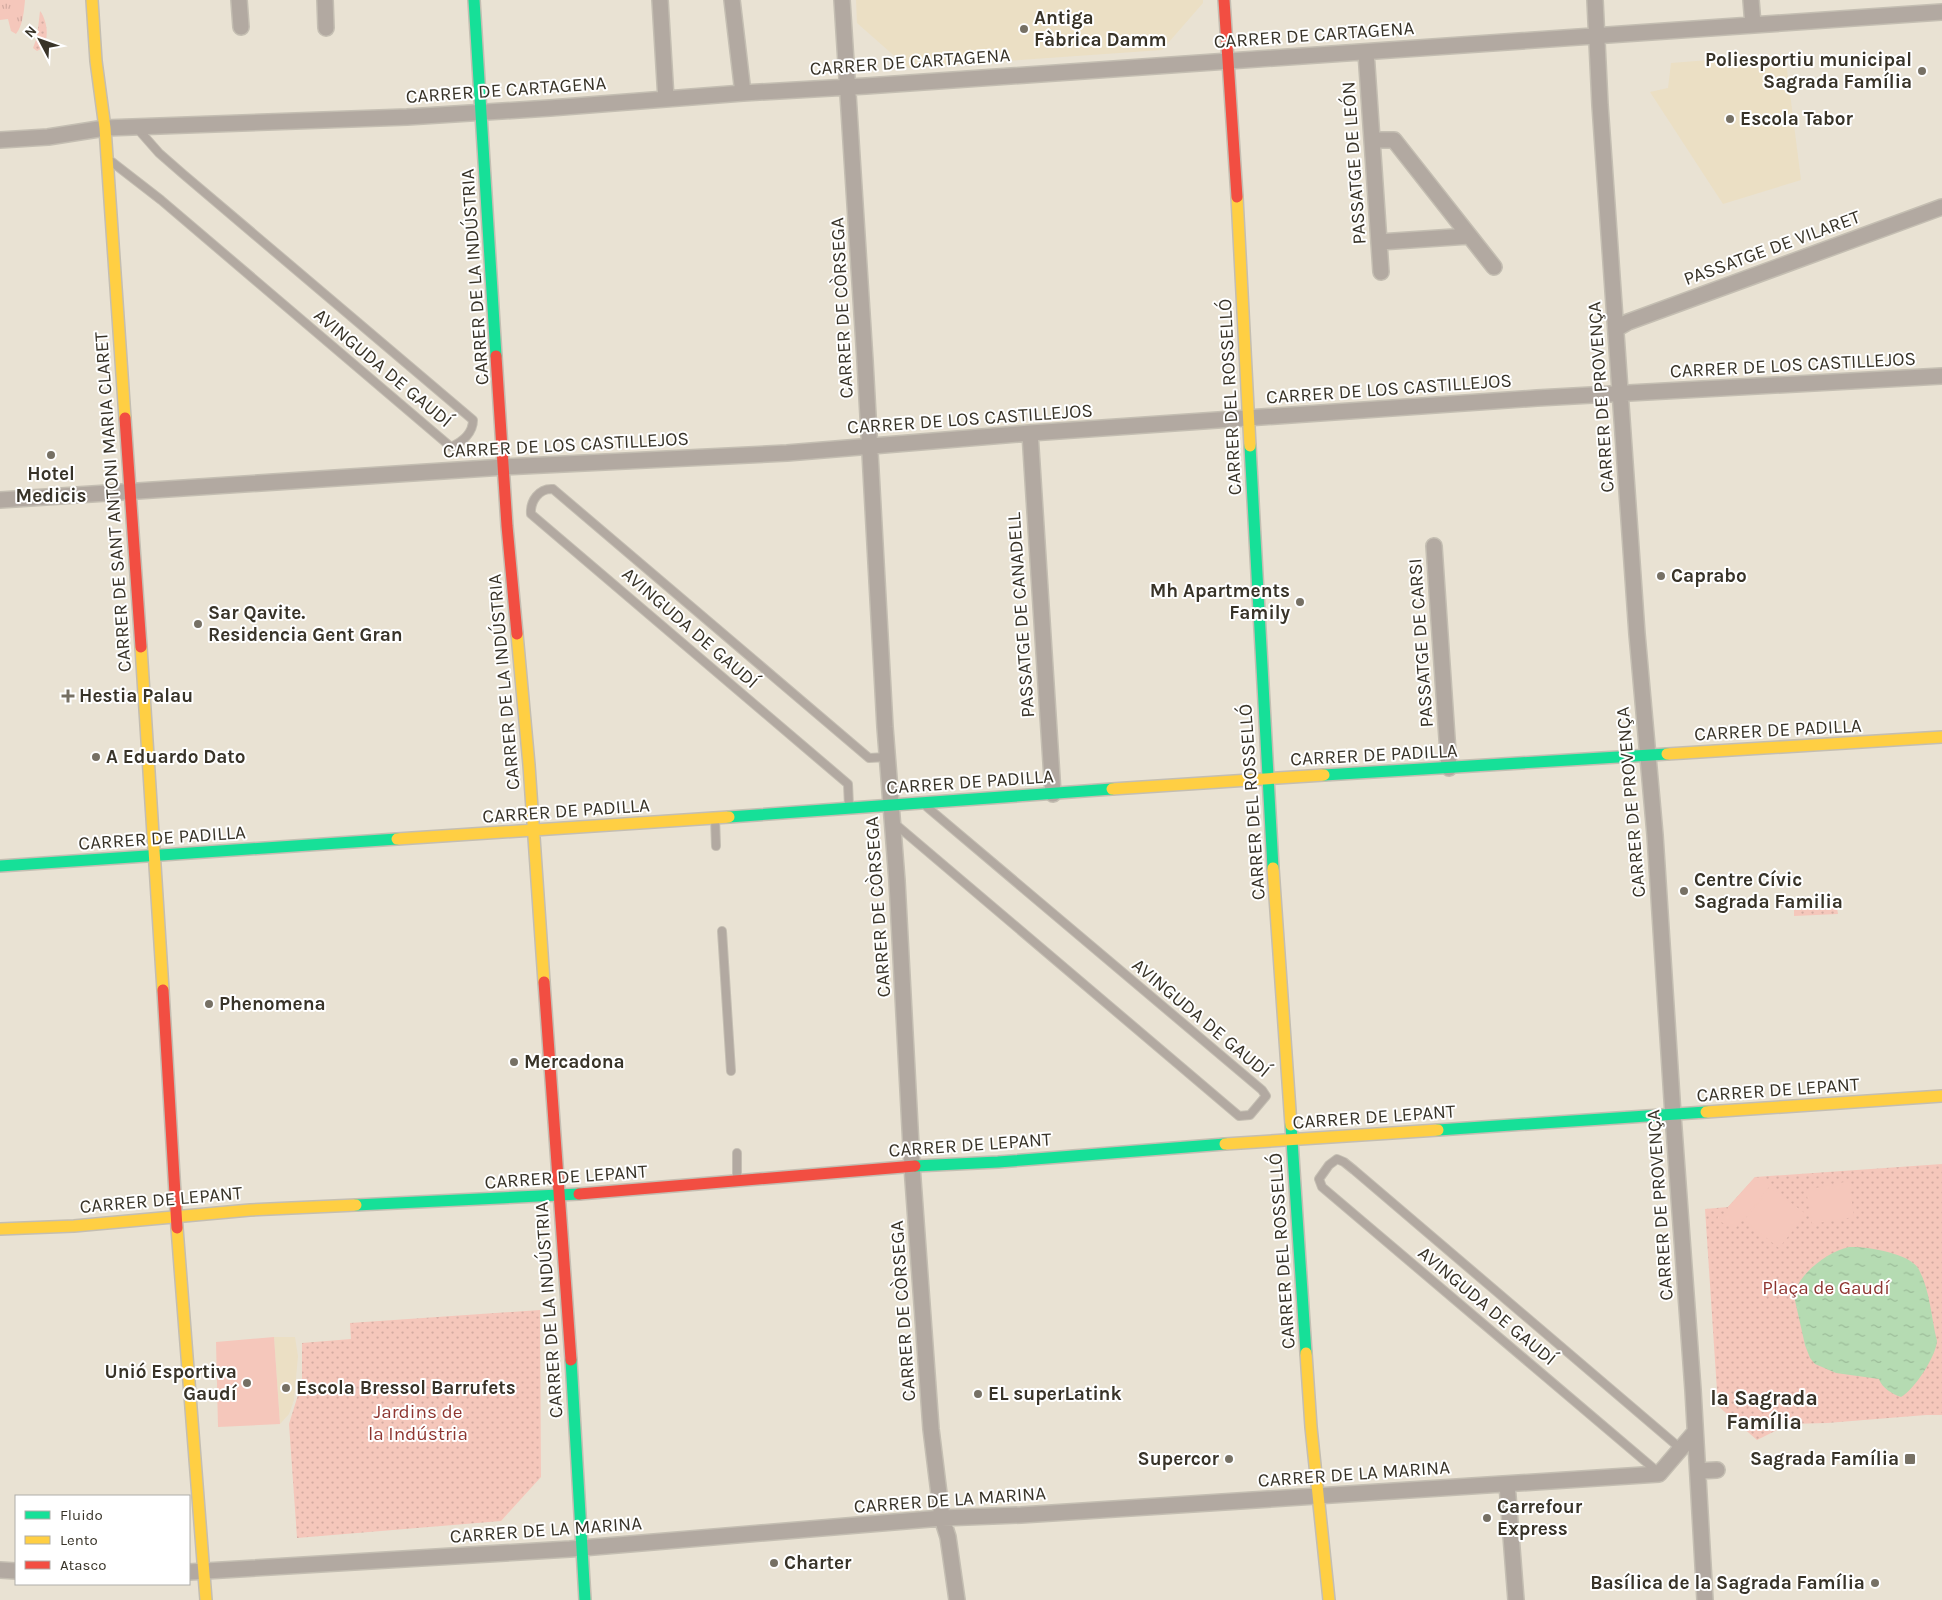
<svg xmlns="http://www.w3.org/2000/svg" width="1942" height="1600" font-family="Karla,sans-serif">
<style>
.built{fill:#ebdfc4}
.grass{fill:url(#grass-tufts)}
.park{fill:url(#park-dots)}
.pitch{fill:#f5c7bb}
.water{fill:url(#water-ripples)}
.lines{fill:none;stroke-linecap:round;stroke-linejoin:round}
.lane-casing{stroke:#c4beb2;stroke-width:10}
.street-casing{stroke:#c4beb2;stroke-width:18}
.fast-casing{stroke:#c4beb2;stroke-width:14}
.slow-casing{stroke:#c4beb2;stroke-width:14}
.jam-casing{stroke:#c4beb2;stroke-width:14}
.lane{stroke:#b2a9a1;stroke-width:8}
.street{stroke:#b2a9a1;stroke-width:15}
.fast{stroke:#16e098;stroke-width:11}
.slow{stroke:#ffcf43;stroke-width:11}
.jam{stroke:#f24e42;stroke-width:11}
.poi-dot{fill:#767064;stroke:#fff;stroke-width:2}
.labels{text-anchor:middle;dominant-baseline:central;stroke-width:4;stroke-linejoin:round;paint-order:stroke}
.poi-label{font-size:19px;font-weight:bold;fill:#383328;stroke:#fff;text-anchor:start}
.street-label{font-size:19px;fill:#383328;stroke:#fff}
.park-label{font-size:19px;fill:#8e3530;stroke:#fff}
.quarter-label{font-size:21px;font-weight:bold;fill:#383328;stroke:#fff}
</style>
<defs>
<pattern id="grass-tufts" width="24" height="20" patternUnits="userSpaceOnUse" patternTransform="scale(1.25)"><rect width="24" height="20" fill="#f5c7bb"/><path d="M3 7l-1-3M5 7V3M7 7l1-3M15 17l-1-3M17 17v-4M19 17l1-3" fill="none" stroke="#d3aba1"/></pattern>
<pattern id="park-dots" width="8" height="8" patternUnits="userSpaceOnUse" patternTransform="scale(1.25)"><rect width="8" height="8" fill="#f5c7bb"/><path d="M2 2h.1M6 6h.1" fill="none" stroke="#d3aba1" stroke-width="1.8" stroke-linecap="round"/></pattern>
<pattern id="water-ripples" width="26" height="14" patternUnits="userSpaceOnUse" patternTransform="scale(1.25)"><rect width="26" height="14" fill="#b5dbb2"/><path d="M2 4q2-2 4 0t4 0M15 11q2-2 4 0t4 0" fill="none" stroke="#9cbc99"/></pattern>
</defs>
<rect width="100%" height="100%" fill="#e9e2d3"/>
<path class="built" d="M856 0H1203V3L1162 50 908 68 857 23Z
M1785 54 1801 180 1723 204 1650 92 1668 88 1671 63Z
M274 1337H295L298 1356 294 1400 289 1414 280 1424Z"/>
<path class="grass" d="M0 0H25C24 11 23 25 16 34L11 31 8 19 0 20Z"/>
<path class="park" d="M40 11C48 21 51 45 37 51L33 48 37 37Z
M1837 908 1838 914 1794 916V910Z
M1942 1164V1415H1926L1827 1423 1789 1424 1757 1440 1718 1406 1705 1209 1728 1207 1755 1177Z
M540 1310 541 1477 501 1521 297 1538 289 1424 302 1382V1343L351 1339 350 1323Z"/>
<path class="pitch" d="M1755 1177 1761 1178 1770 1186 1735 1229 1717 1220 1719 1214 1725 1216 1728 1207Z
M1849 1181 1854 1217 1812 1224 1806 1190Z
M1771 1188 1806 1214 1779 1248 1744 1220Z
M274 1337 280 1424 218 1427 216 1342Z"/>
<path class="water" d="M1849 1247C1865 1246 1909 1253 1918 1268 1930 1289 1931 1317 1937 1341 1936 1356 1915 1389 1901 1397 1892 1394 1882 1388 1879 1379L1836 1373 1815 1364 1810 1358 1805 1345 1794 1296C1798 1274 1827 1252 1849 1247Z"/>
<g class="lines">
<g class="lane-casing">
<path id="lane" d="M112 162 161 200 451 447C462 442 473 433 473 420L183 174 159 153 137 128
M849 806 848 784 531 514C530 501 539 488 553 489L869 758 887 757
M715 818 716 846
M894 823 1239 1116 1250 1115 1266 1096 1262 1090 927 807
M722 931 731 1071
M737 1153V1179
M1659 1473 1322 1187 1319 1179 1329 1165 1337 1159 1344 1162 1354 1170 1681 1449"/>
</g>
<g class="street-casing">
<path id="street" d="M239 0 241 27
M325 0 326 28
M660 0 666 99
M732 0 743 93
M842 0 865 361 885 727 897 881 912 1166 931 1429 942 1518 948 1537 957 1600
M1595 0 1600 105 1637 634 1655 835 1673 1115 1693 1390 1705 1600
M1751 0 1753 25
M1366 52 1381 272
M0 140 48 137 105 128 407 117 550 108 743 93 866 86 1942 12
M1372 140H1394L1494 267
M1380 242 1469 236
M1616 329 1628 322 1942 207
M1030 433 1053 794
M0 500 504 467 787 453 1030 433 1537 398 1942 376
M1434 546 1449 768
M1698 1471 1717 1470
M1507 1484 1516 1600
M0 1570 16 1571
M189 1572 570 1549 942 1518 1021 1515 1659 1474 1695 1432"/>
</g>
<g class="fast-casing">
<path id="fast" d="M474 0 496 356
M1250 446 1273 868
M1324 775 1667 754
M729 817 1112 789
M0 866 397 839
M1291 1125 1306 1353
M1438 1130 1706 1112
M915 1166 998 1162 1225 1144
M356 1205 579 1194
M571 1360 585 1600"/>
</g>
<g class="slow-casing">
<path id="slow" d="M92 0 96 61 105 128 125 418
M1237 197 1250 446
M517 634 529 765 544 982
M141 647 163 990
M1667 754 1942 737
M1112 789 1324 775
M397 839 729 817
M1273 868 1291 1125
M1706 1112 1942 1096
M1225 1144 1438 1130
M177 1228 206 1600
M0 1229 74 1226 250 1210 356 1205
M1306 1353 1311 1427 1329 1600"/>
</g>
<g class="jam-casing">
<path id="jam" d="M1224 0 1237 197
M496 356 507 526 517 634
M125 418 141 647
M544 982 571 1360
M163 990 177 1228
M579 1194 915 1166"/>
</g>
<use href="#lane" class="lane"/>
<use href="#street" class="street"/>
<use href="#fast" class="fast"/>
<use href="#slow" class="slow"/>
<use href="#jam" class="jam"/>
</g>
<g class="poi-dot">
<circle cx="1024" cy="29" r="5"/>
<circle cx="1922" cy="71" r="5"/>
<circle cx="1730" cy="119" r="5"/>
<circle cx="51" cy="455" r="5"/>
<circle cx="1661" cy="576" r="5"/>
<circle cx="1300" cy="602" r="5"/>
<circle cx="198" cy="624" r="5"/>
<path d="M65.5 688.5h5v5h5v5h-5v5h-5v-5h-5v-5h5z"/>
<circle cx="96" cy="757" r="5"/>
<circle cx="1684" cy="891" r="5"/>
<circle cx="209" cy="1004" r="5"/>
<circle cx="514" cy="1062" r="5"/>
<circle cx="247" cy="1383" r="5"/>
<circle cx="286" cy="1388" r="5"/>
<circle cx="978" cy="1394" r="5"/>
<circle cx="1229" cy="1459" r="5"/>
<rect x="1904" y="1453" width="12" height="12" rx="2.5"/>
<circle cx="1487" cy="1518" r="5"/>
<circle cx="774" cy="1563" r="5"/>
<circle cx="1875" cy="1583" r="5"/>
</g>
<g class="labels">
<g class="poi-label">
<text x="1034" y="18">Antiga<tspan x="1034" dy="22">Fàbrica Damm</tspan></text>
<text x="1912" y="60" text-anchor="end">Poliesportiu municipal<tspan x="1912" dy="22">Sagrada Família</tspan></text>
<text x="1740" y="119">Escola Tabor</text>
<text x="51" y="474" text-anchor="middle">Hotel<tspan x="51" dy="22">Medicis</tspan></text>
<text x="1671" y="576">Caprabo</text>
<text x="1290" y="591" text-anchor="end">Mh Apartments<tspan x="1290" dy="22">Family</tspan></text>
<text x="208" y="613">Sar Qavite.<tspan x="208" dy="22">Residencia Gent Gran</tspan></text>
<text x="79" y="696">Hestia Palau</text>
<text x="106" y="757">A Eduardo Dato</text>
<text x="1694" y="880">Centre Cívic<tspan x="1694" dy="22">Sagrada Familia</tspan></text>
<text x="219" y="1004">Phenomena</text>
<text x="524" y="1062">Mercadona</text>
<text x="237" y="1372" text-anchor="end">Unió Esportiva<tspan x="237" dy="22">Gaudí</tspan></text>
<text x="296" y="1388">Escola Bressol Barrufets</text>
<text x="988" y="1394">EL superLatink</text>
<text x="1219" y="1459" text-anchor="end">Supercor</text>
<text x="1899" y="1459" text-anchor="end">Sagrada Família</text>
<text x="1497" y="1507">Carrefour<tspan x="1497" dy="22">Express</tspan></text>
<text x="784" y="1563">Charter</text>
<text x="1865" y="1583" text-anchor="end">Basílica de la Sagrada Família</text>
</g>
<g class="street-label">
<text transform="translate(1314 35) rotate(-4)">CARRER DE CARTAGENA</text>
<text transform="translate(910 62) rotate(-4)">CARRER DE CARTAGENA</text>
<text transform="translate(506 90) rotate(-4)">CARRER DE CARTAGENA</text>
<text transform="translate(1354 163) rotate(-94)">PASSATGE DE LEÓN</text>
<text transform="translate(1772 248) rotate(-20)">PASSATGE DE VILARET</text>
<text transform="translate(475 277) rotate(-94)">CARRER DE LA INDÚSTRIA</text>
<text transform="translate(842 308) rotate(-93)">CARRER DE CÒRSEGA</text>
<text transform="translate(1793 365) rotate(-3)">CARRER DE LOS CASTILLEJOS</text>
<text transform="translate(383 368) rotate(40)">AVINGUDA DE GAUDÍ</text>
<text transform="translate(1389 389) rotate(-4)">CARRER DE LOS CASTILLEJOS</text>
<text transform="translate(1230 397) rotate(-93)">CARRER DEL ROSSELLÓ</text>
<text transform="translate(1601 397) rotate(-94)">CARRER DE PROVENÇA</text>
<text transform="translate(970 419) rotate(-4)">CARRER DE LOS CASTILLEJOS</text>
<text transform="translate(566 445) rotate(-3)">CARRER DE LOS CASTILLEJOS</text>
<text transform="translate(113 502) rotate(-94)">CARRER DE SANT ANTONI MARIA CLARET</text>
<text transform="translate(1021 615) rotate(-94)">PASSATGE DE CANADELL</text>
<text transform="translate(690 628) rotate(41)">AVINGUDA DE GAUDÍ</text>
<text transform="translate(1421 643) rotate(-94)">PASSATGE DE CARSI</text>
<text transform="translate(504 682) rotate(-95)">CARRER DE LA INDÚSTRIA</text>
<text transform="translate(1778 730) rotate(-3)">CARRER DE PADILLA</text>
<text transform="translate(1374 755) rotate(-3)">CARRER DE PADILLA</text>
<text transform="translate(970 782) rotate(-4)">CARRER DE PADILLA</text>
<text transform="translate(1252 802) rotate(-94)">CARRER DEL ROSSELLÓ</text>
<text transform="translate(1631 802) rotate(-95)">CARRER DE PROVENÇA</text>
<text transform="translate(566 811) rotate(-4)">CARRER DE PADILLA</text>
<text transform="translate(162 838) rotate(-4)">CARRER DE PADILLA</text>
<text transform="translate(878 907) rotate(-94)">CARRER DE CÒRSEGA</text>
<text transform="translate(1201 1018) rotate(40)">AVINGUDA DE GAUDÍ</text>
<text transform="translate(1778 1090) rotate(-4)">CARRER DE LEPANT</text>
<text transform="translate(1374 1117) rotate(-4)">CARRER DE LEPANT</text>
<text transform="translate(970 1145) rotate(-4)">CARRER DE LEPANT</text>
<text transform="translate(566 1177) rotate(-4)">CARRER DE LEPANT</text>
<text transform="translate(161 1200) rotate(-5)">CARRER DE LEPANT</text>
<text transform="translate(1660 1205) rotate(-94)">CARRER DE PROVENÇA</text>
<text transform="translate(1282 1251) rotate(-94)">CARRER DEL ROSSELLÓ</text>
<text transform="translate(1487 1306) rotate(40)">AVINGUDA DE GAUDÍ</text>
<text transform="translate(549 1310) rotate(-94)">CARRER DE LA INDÚSTRIA</text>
<text transform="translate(903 1311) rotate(-94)">CARRER DE CÒRSEGA</text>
<text transform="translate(1354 1474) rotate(-4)">CARRER DE LA MARINA</text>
<text transform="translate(950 1500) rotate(-4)">CARRER DE LA MARINA</text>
<text transform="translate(546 1530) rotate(-4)">CARRER DE LA MARINA</text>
</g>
<g class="park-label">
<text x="1826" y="1288">Plaça de Gaudí</text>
<text x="418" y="1412">Jardins de<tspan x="418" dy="22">la Indústria</tspan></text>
</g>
<g class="quarter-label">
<text x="1764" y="1398">la Sagrada<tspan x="1764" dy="24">Família</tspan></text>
</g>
</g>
<rect x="15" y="1495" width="175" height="90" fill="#ffffff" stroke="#afada9"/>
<rect x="25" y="1511" width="25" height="8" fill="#16e098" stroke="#afada9"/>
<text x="60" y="1520" font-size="15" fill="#383328">Fluido</text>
<rect x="25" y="1536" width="25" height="8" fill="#ffcf43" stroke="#afada9"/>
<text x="60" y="1545" font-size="15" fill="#383328">Lento</text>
<rect x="25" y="1561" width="25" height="8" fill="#f24e42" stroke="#afada9"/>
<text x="60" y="1570" font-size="15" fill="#383328">Atasco</text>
<g transform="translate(40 40) rotate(311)" stroke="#ffffff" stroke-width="4" paint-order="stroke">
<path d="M0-4L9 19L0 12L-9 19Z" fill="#383328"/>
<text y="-8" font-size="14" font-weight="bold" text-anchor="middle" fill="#383328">N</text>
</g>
</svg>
